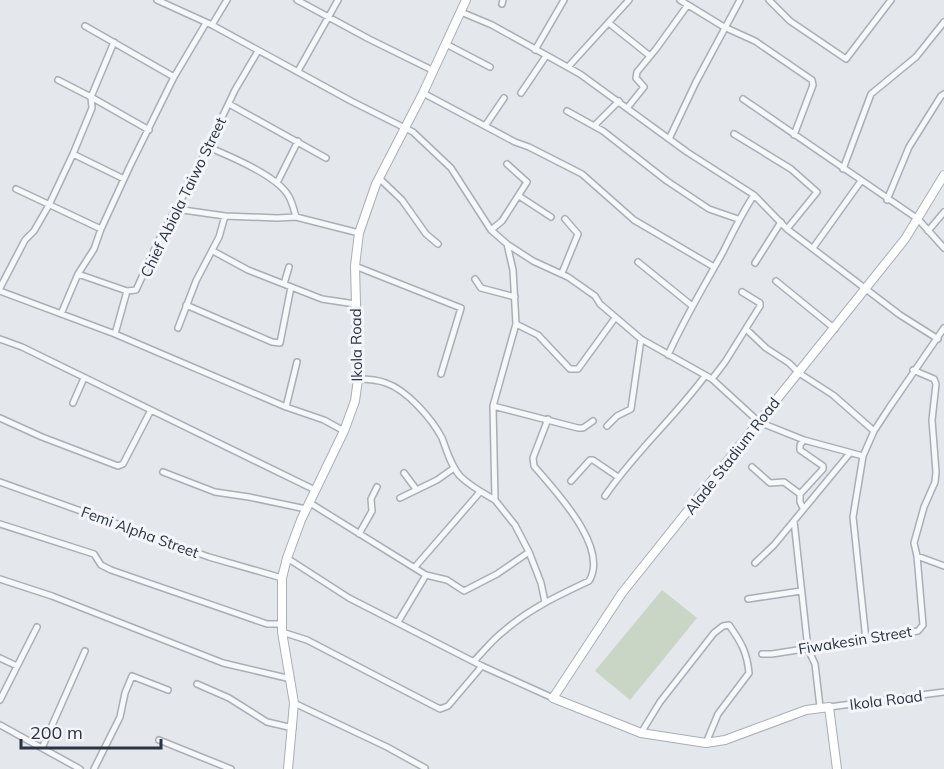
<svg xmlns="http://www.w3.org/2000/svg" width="944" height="769" font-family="Mulish,sans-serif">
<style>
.green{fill:#c9d6c5}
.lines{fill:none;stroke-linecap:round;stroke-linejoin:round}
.street-casing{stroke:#a9aeb7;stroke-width:8}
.secondary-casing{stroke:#a9aeb7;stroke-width:10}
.street{stroke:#f7f8fa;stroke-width:5}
.secondary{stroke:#fff;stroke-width:8}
.labels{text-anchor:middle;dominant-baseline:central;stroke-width:6;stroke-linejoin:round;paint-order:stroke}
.street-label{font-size:15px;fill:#2b3445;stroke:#f4f6f9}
</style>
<rect width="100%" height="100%" fill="#e4e7ec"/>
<path class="green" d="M662 590 697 618 630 700 595 671Z"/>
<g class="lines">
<g class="street-casing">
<path id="street" d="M157 0 212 25 351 101 413 132 451 168 491 230 507 244 533 261 568 277 595 296 600 304 641 339 712 379 759 422 804 440 863 456 853 517 866 640
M297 0 369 39 434 71
M680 0 724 27 755 41 812 80 813 85 794 135
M769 0 790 21 846 59 891 0
M502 4 503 0
M461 12 492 25 580 74 687 152 754 195 787 229 900 315 938 339
M610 24 650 56
M212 25 227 0
M85 26 174 77
M446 44 490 67
M535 50 564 0
M568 67 629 0
M298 71 338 0
M58 80 91 97 149 130
M423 93 515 142 529 147 582 174 634 220 714 267
M521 93 546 56
M743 99 918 219 944 248
M229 104 326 158
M628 107 644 87 636 78 637 72 656 49 687 6
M567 111 603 131 667 181 709 209 738 219
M485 126 504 98
M594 126 619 101
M734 134 791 169 817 192 787 229
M669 139 696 82 740 0
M208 147C229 156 276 175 288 195 292 201 294 210 296 217
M73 154 124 179
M843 169 871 94 916 57 944 22
M379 178 402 200 426 234 438 244
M277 183 298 141
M16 189 101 229
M519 196 551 217
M887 200 909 147 941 96 944 94
M176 209 225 216 277 218 296 217 359 233
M491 230 502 221 527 182 507 164
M928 231 944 212
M507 244 513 270 516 324 538 335 570 369H578L615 318
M813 248 861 181
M213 251 248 270 322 299 355 304
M638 262 691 305
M755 263 781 222
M355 266 461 308 441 374
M562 273 578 234 565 219
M78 274 127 291 136 290 159 240 195 174 235 90 258 51
M475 279 481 288 515 297
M776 281 835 329
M284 284 289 267
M0 288 25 240 34 231 49 205 73 154 92 108 91 97 114 42
M0 291 115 334 286 407 324 420 344 431
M186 305 272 342 280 343 291 287
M61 314 78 274 94 249 101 229 130 166 174 77 206 23
M516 324 493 406 495 500 515 525 529 552 541 583 545 602
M178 328 196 281 219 237 225 216
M746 329 766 348 789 363 799 373 833 395 874 431
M115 334 127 291
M0 339 22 347 315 490
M668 355C684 319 704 286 723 252 733 232 742 213 754 195
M358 379C367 379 378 380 386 383 407 390 432 419 442 438 447 451 451 466 460 476 470 486 483 493 495 500
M712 379 725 362 760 306V303L742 292
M73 403 84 378
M493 406 578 428H583L593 421
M286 407 297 362
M0 418 42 437 118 466 123 464 151 410
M607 426 617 416 631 409 641 339
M863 456 874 431 889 408 944 328
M752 467 770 483 784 482 800 494V502L803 508
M163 472 215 492 249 497 306 509
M404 473 416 489
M571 481 590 460H593L618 477
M0 482 209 557 282 578
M800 494 823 469V466L800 450V445L804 440
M605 496C634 453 674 418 705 376
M400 498 437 480 454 468
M310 503 426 575 447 580 464 591 497 574 529 552
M794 521 808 649 815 664 820 707
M0 524 94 554 101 565 111 570 267 624H281
M359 534 372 511 371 499 377 487
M917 556 944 566
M287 558 349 598 482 666 553 698
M755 563 774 545 850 453
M415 567 480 492
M0 579 52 596 223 663 291 679
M748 599 801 591
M398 622 426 575
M282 632 307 640 440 709 448 706 482 666
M762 654H772L918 631 923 625 917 556 914 543 924 507 935 482 936 472 932 420 936 384 934 379 913 370
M0 658 17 666
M474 661C484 651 493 639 504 631 529 609 559 595 589 581 610 547 554 490 534 466L533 458 548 419
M197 684 229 698 267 722 293 728
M0 700 37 627
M294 703 387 747 425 768
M829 707 944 692
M0 725 80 769
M641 733 660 702 714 633 723 626 729 625C741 642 747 652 749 673L718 714 706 743
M159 740 231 769
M42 748 85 651
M94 769 120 717 125 693 132 676 168 690"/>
</g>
<g class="secondary-casing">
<path id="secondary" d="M288 769 294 703 282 632V578L287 558 301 520 344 431 355 401 358 379 355 266 359 233 376 184 423 93 466 0
M837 769 829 707 806 710 725 740 706 743 641 733 553 698 622 593 905 239 944 175"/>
</g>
<use href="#street" class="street"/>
<use href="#secondary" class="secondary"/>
</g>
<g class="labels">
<g class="street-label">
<text transform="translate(183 197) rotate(-64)">Chief Abiola Taiwo Street</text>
<text transform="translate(356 345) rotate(-91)">Ikola Road</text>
<text transform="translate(732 456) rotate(-52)">Alade Stadium Road</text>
<text transform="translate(140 532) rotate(20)">Femi Alpha Street</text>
<text transform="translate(855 640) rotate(-9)">Fiwakesin Street</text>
<text transform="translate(886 700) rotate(-7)">Ikola Road</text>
</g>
</g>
<path d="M21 739v9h140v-9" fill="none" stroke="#2b3445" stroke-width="3"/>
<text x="30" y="739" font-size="18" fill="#2b3445" stroke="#f4f6f9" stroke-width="4.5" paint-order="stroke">200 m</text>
</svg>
